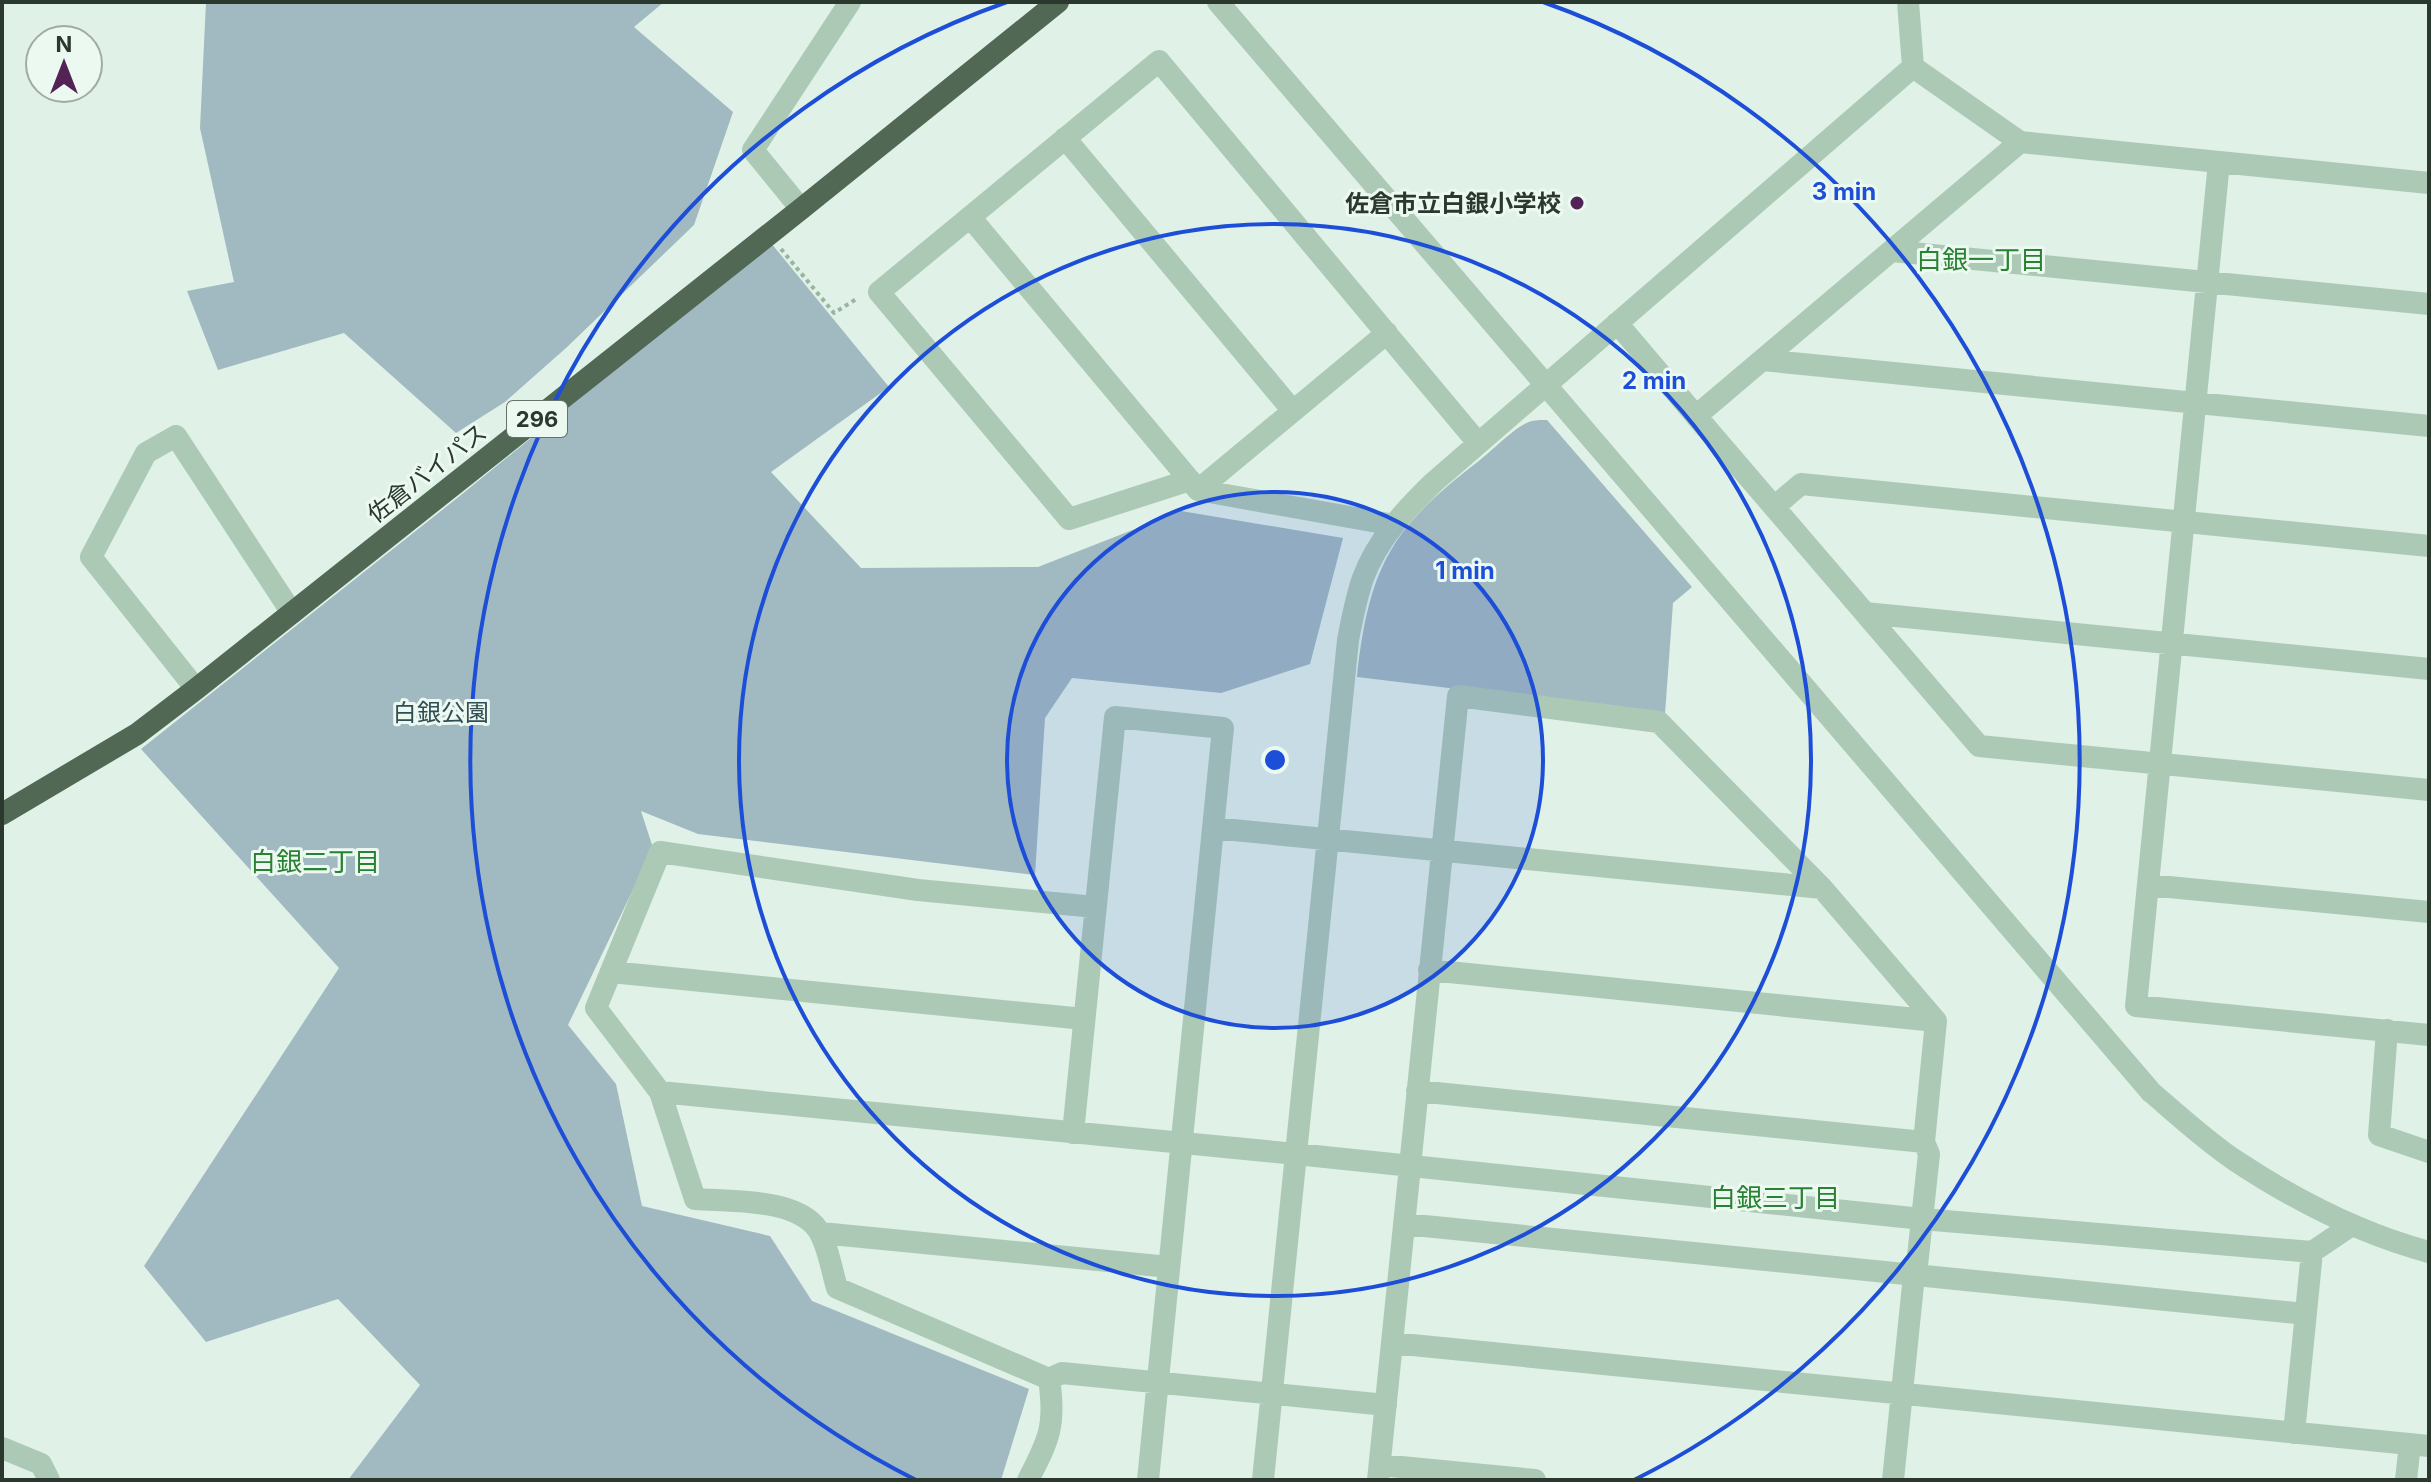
<svg xmlns="http://www.w3.org/2000/svg" width="2431" height="1482" font-family="Inter,'Noto Sans JP',sans-serif">
<style>
.green{fill:#a1b9c0}
.lines{fill:none;stroke-linecap:round;stroke-linejoin:round}
.path{stroke:#97b5a0;stroke-width:4;stroke-dasharray:4 4;stroke-linecap:butt}
.minor{stroke:#acc9b6;stroke-width:22}
.tertiary{stroke:#acc9b6;stroke-width:22}
.trunk{stroke:#506854;stroke-width:22}
.ring{fill:none;stroke:#1d4ed8;stroke-width:4}
.poi-dot{fill:#532356;stroke:#ecf9f1;stroke-width:3}
.labels{text-anchor:middle;dominant-baseline:central;stroke-width:6;stroke-linejoin:round;paint-order:stroke}
.shield{fill:#ecf9f1;stroke:#657268;stroke-width:2}
.shield-label{font-size:22px;font-weight:bold;fill:#2b382d}
.poi-label{font-size:24px;font-weight:bold;fill:#2b382d;stroke:#ecf9f1;text-anchor:end}
.street-label{font-size:24px;fill:#2b382d;stroke:#ecf9f1}
.park-label{font-size:24px;fill:#304c54;stroke:#ecf9f1}
.neighbourhood-label{font-size:26px;fill:#2a8133;stroke:#ecf9f1}
.centre{fill:#1d4ed8;stroke:#ecf9f1;stroke-width:4}
.ring-label{font-size:24px;text-anchor:middle;font-weight:bold;fill:#1d4ed8;stroke:#ecf9f1;stroke-width:6;stroke-linejoin:round;paint-order:stroke}
</style>
<rect width="100%" height="100%" fill="#e0f1e7"/>
<path class="green" d="M206 2H664L634 27 733 112 694 225 566 348 505 402 456 433 344 333 218 370 187 291 234 282 200 128Z
M771 243 889 387 771 472 861 568 1038 567 1181 511 1343 538 1310 664 1221 693 1072 678 1045 718 1035 875 698 834 641 811 653 848 568 1025 616 1084 642 1206 770 1236 812 1301 1029 1389 1001 1480H348L420 1385 338 1299 206 1342 144 1266 339 968 141 749 456 499Z
M1547 420 1692 587 1673 603 1665 714 1357 677C1369 566 1392 527 1480 460 1493 450 1514 428 1529 422 1534 420 1542 420 1547 420Z"/>
<g class="lines">
<path class="path" d="M781 249 834 313 858 298"/>
<path class="minor" d="M1908 2 1913 67 2020 142 2429 183
M1065 138 1293 411
M2020 142 1696 416 1979 746 2429 790
M2219 162 2136 1006 2429 1035
M801 209 753 150 850 2
M970 217 879 292 1069 519 1190 480
M1892 251 2429 304
M1617 323 1696 416
M1762 360 2429 426
M1198 490 1387 333
M1774 507 1801 484 2429 546
M1394 525 1198 490 970 217 1159 61 1478 443
M1865 613 2429 669
M196 689 91 557 146 453 176 436 292 613
M1213 828 1822 888
M2148 885 2429 912
M1429 970 1936 1021
M611 972 1084 1019
M2387 1030 2379 1135 2429 1152
M1417 1091 1924 1142
M660 1092 1296 1154 1922 1219 2312 1252 2352 1225
M1073 1133 1115 717 1223 728 1148 1480
M1404 1224 2306 1314
M821 1233 1169 1267
M1392 1343 2429 1446
M1049 1379 837 1288C832 1271 829 1251 821 1235 803 1197 730 1202 695 1199L660 1092 596 1008 660 852 918 890 1095 907
M2294 1433 2312 1252
M2 1448 41 1464 49 1480
M1380 1465 1535 1480
M1028 1480C1049 1440 1056 1425 1049 1379L1062 1373 1386 1405
M1263 1480 1348 640C1352 619 1356 598 1363 578 1377 540 1405 510 1434 482L1913 67
M1378 1480 1458 696 1659 722 1822 888 1936 1021 1924 1142 1929 1154 1916 1275
M1893 1480 1914 1275
M2406 1480 2410 1444"/>
<path class="tertiary" d="M1218 2 2151 1092C2178 1115 2206 1141 2236 1161 2295 1200 2361 1234 2429 1252"/>
<path class="trunk" d="M2 814 137 734 196 689 801 209 1058 2"/>
</g>
<circle cx="1275" cy="760" r="268" fill="#1d4ed8" fill-opacity=".12"/>
<g class="ring">
<circle cx="1275" cy="760" r="268"/>
<circle cx="1275" cy="760" r="536"/>
<path d="M916 1480A804 804 0 0 1 1007 2M1543 2A804 804 0 0 1 1634 1480"/>
</g>
<circle class="poi-dot" cx="1577" cy="203" r="8"/>
<g class="labels">
<rect class="shield" x="507" y="401" width="60" height="36" rx="6"/>
<g class="shield-label">
<text x="537" y="419">296</text>
</g>
<g class="poi-label">
<text x="1561" y="203">佐倉市立白銀小学校</text>
</g>
<g class="street-label">
<text transform="translate(427 473) rotate(-38)">佐倉バイパス</text>
</g>
<g class="park-label">
<text x="441" y="712">白銀公園</text>
</g>
<g class="neighbourhood-label">
<text x="1981" y="259">白銀一丁目</text>
<text x="315" y="861">白銀二丁目</text>
<text x="1775" y="1197">白銀三丁目</text>
</g>
</g>
<circle cx="1275" cy="760" r="12" class="centre"/>
<g class="ring-label">
<text x="1844" y="200">3 min</text>
<text x="1654" y="389">2 min</text>
<text x="1465" y="579">1 min</text>
</g>
<rect width="2431" height="1482" fill="none" stroke="#2b382d" stroke-width="8"/>
<g transform="translate(64 64)"><circle r="38" fill="#ecf9f1" stroke="#9faca3" stroke-width="2"/>
<path d="M0-6L14 30L0 20L-14 30Z" fill="#532356"/>
<text y="-12" font-size="22" font-weight="bold" text-anchor="middle" fill="#2b382d">N</text>
</g>
</svg>
